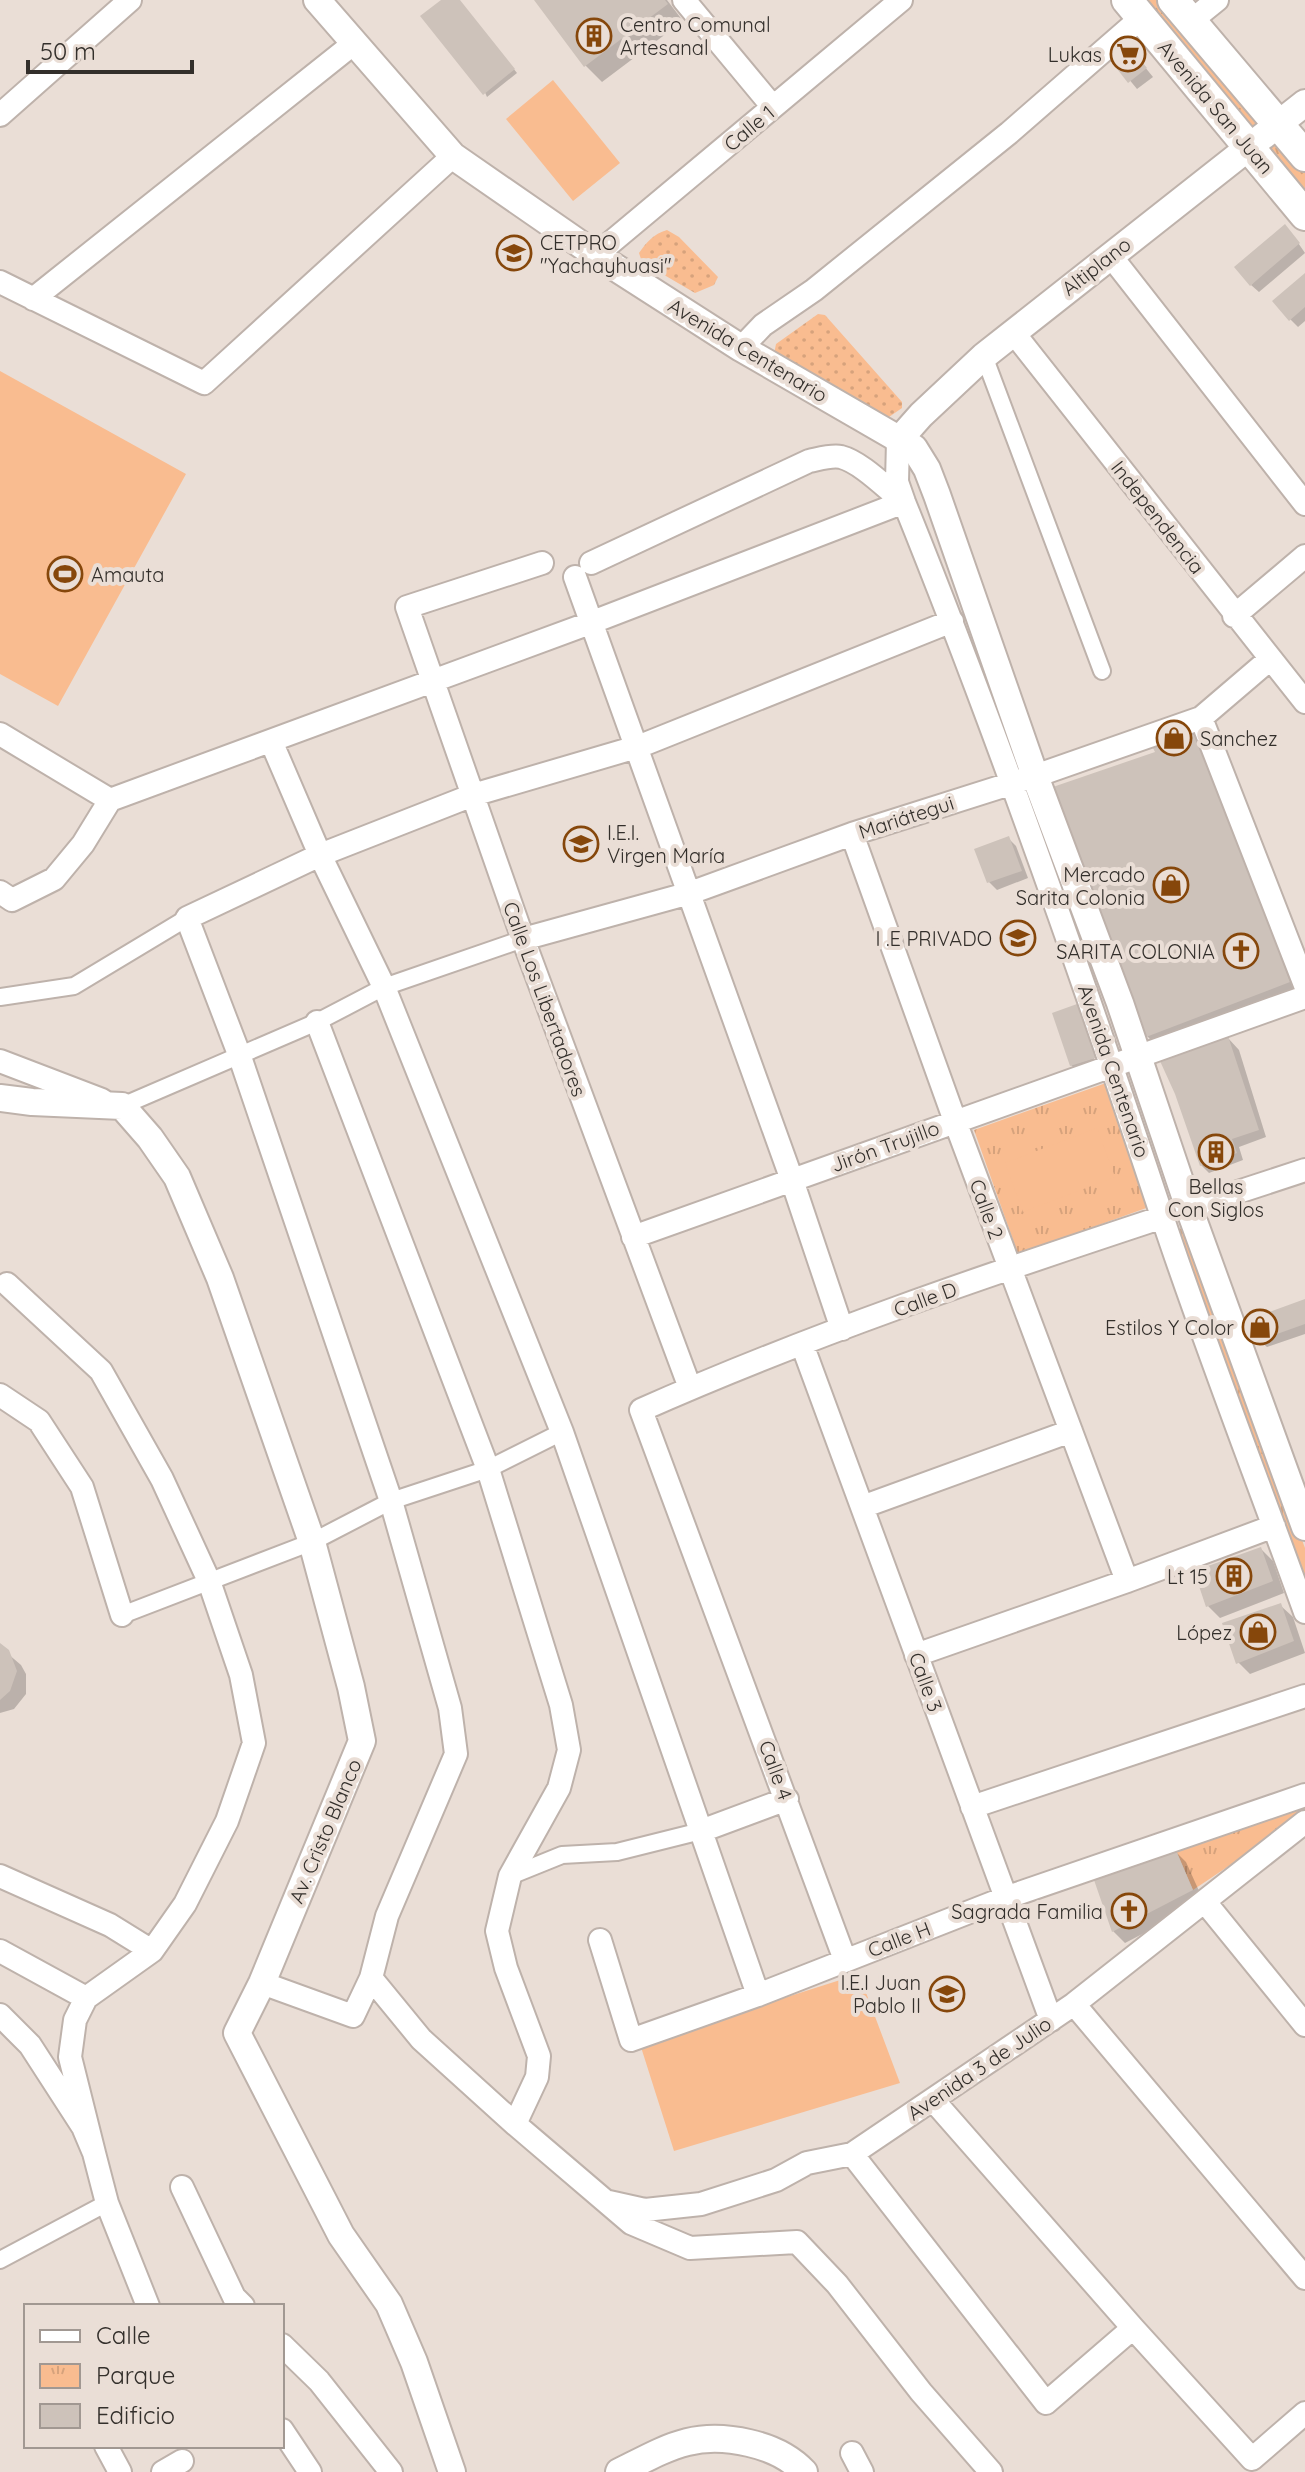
<svg xmlns="http://www.w3.org/2000/svg" width="1305" height="2472" font-family="Quicksand,sans-serif">
<style>
.grass{fill:url(#grass-dots)}
.park{fill:url(#park-tufts)}
.garden{fill:#f9bc90}
.shadow{fill:#0003}
.building{fill:#cdc2ba}
.lines{fill:none;stroke-linecap:round;stroke-linejoin:round}
.pedestrian-casing{stroke:#beb2ab;stroke-width:20}
.minor-casing{stroke:#beb2ab;stroke-width:26}
.tertiary-casing{stroke:#beb2ab;stroke-width:30}
.secondary-casing{stroke:#beb2ab;stroke-width:34}
.pedestrian{stroke:#fff;stroke-width:16}
.minor{stroke:#fff;stroke-width:22}
.tertiary{stroke:#fff;stroke-width:26}
.secondary{stroke:#fff;stroke-width:30}
.labels{text-anchor:middle;dominant-baseline:central;stroke-width:8;stroke-linejoin:round;paint-order:stroke}
.poi-label{font-size:20px;fill:#332f2b;stroke:#eaded6;text-anchor:end}
.street-label{font-size:20px;fill:#332f2b;stroke:#eaded6}
</style>
<defs>
<pattern id="grass-dots" width="8" height="8" patternUnits="userSpaceOnUse" patternTransform="scale(2)"><rect width="8" height="8" fill="#f9bc90"/><path d="M2 2h.1M6 6h.1" fill="none" stroke="#d6a27c" stroke-width="1.8" stroke-linecap="round"/></pattern>
<pattern id="park-tufts" width="24" height="20" patternUnits="userSpaceOnUse" patternTransform="scale(2)"><rect width="24" height="20" fill="#f9bc90"/><path d="M3 7l-1-3M5 7V3M7 7l1-3M15 17l-1-3M17 17v-4M19 17l1-3" fill="none" stroke="#d6a27c"/></pattern>
</defs>
<rect width="100%" height="100%" fill="#eaded6"/>
<path class="grass" d="M667 230 679 237 718 277 714 285 695 293 642 262 639 253C647 242 653 234 667 230Z
M818 314 825 315 902 402V408L886 419 774 354 776 344Z"/>
<path class="park" d="M1133 0H1157L1258 118 1259 125 1247 132Z
M1277 142 1283 145 1305 172V206L1263 151Z
M1106 1083 1149 1207 1018 1254 974 1130Z
M1187 1227 1305 1548V1593L1171 1231Z
M1305 1807V1815L1193 1890 1175 1848Z"/>
<path class="garden" d="M553 80 620 163 573 201 506 119Z
M0 371 186 474 58 706 0 674Z
M1097 1128 1115 1177 1023 1212 1005 1163Z
M859 1974 900 2083 674 2151 640 2044Z"/>
<path class="shadow" d="M444 0H458L517 73 487 97Z
M537 0H667L683 21 602 82 586 66Z
M1136 56 1153 77 1137 89 1114 61Z
M1292 234 1305 253 1259 292 1251 285Z
M1305 276V321L1298 327 1290 319Z
M1194 728 1305 997 1163 1052 1147 1036 1158 752Z
M1008 838 1016 846 1028 878 997 890 989 882Z
M1077 1006 1084 1014 1078 1013 1097 1067 1079 1073 1071 1065Z
M1228 1038 1239 1050 1266 1137 1239 1147 1243 1160 1209 1173 1201 1165Z
M1305 1301V1334L1267 1347 1259 1340Z
M1261 1549 1273 1561 1284 1593 1220 1618 1208 1606Z
M1281 1606 1293 1617 1305 1653 1250 1674 1238 1662Z
M0 1647 21 1665 26 1674V1694L14 1709 0 1713Z
M1174 1850 1186 1862 1204 1902 1125 1943 1113 1931Z"/>
<path class="building" d="M441 0H460L515 69 483 95 420 16Z
M534 0H665L668 4 584 67Z
M1129 46 1147 68 1128 83 1111 61Z
M1285 224 1300 243 1250 286 1234 267Z
M1305 273V307L1289 321 1272 301Z
M1195 726 1290 982 1146 1037 1050 788 1155 752 1149 740Z
M1009 836 1022 871 987 883 974 849Z
M1077 1004 1096 1058 1070 1066 1052 1013Z
M1228 1036 1259 1130 1232 1139 1237 1153 1200 1166 1175 1094 1160 1061Z
M1305 1299V1324L1257 1341 1250 1319Z
M1261 1547 1273 1581 1206 1607 1194 1571Z
M1281 1603 1294 1641 1236 1664 1222 1623Z
M0 1643 9 1650 17 1671 10 1691 0 1700Z
M1175 1848 1193 1890 1112 1932 1094 1880Z"/>
<g class="lines">
<g class="pedestrian-casing">
<path id="pedestrian" d="M984 356 1102 671
M0 997 74 986 187 918
M122 1106 317 1022 384 987 523 939
M122 1615 312 1542 391 1501 488 1469 562 1432
M510 1876 562 1855 617 1852 701 1831
M0 2260 107 2203"/>
</g>
<g class="minor-casing">
<path id="minor" d="M684 0 773 107
M1191 21 1217 0
M0 115 130 0
M596 255 901 0
M1110 255 1305 504
M0 282 204 383 453 156
M33 299 353 44
M1013 332 1305 702
M741 348 763 325 814 290 1009 133 1141 18
M898 441 897 482 904 502C999 737 1083 978 1163 1219 1207 1351 1258 1481 1305 1612
M542 563 407 607 523 939 690 1388
M575 577 792 1180 842 1329
M1234 616 1305 556
M1201 718 1305 985
M0 734 110 800 590 623 904 502C887 489 861 462 841 457 831 455 819 459 809 461L591 563
M271 741 320 855 384 987 562 1432 758 1995
M852 834 955 1121 1127 1581
M0 892 12 900 54 879 83 844 110 800
M523 939 690 893 852 834 1035 776 1201 718 1270 659
M317 1022 488 1469 561 1705 569 1750 559 1788 510 1876 497 1931 506 1968 539 2056 537 2077 515 2124 631 2223 690 2248 797 2242 837 2284 921 2392 991 2472
M0 1061 102 1100
M1189 1208 1305 1170
M633 1237 1305 997
M7 1284 101 1371 162 1479 209 1581 241 1675 254 1743 227 1821 185 1904 152 1951 86 1998 75 2020 70 2057 94 2153
M802 1344 1051 2020
M0 1395 39 1421 82 1487 122 1615
M862 1507 1071 1431
M916 1655 1127 1581 1274 1526
M972 1807 1305 1696
M701 1831 787 1799
M0 1876 110 1925 152 1951
M1205 1902 1305 2025
M600 1940 631 2040 758 1995 1005 1898 1305 1795
M0 1951 86 1998
M845 1960 641 1410C810 1335 987 1275 1163 1217
M371 1978 421 2039 515 2124
M262 1983 353 2016 371 1978 387 1916 456 1754 450 1708 391 1501 239 1054 187 918 320 855 473 795 640 746 952 621
M1074 2004 1305 2278
M0 2015 30 2045 83 2127 94 2153 107 2203 148 2306
M933 2100 1133 2328 1252 2459 1305 2413
M852 2154 1046 2403 1133 2328
M182 2187 234 2297 243 2306
M609 2202 645 2210 701 2204 776 2180 807 2163 852 2154 1074 2004 1305 1822
M282 2345 319 2381 391 2472
M282 2430 310 2472
M106 2446 120 2472
M852 2453 862 2472
M163 2472 182 2461"/>
</g>
<g class="tertiary-casing">
<path id="tertiary" d="M317 0 453 156 596 255 741 348 914 448 927 469 937 495 1035 776 1120 1003 1189 1208 1305 1527
M898 441 921 415 984 356 1305 103
M0 1098 32 1102 122 1106 150 1138 177 1177 220 1278 312 1542 351 1687 362 1741 262 1983 237 2033 341 2235 389 2304 414 2362 452 2472
M619 2472C667 2448 694 2430 749 2443 771 2448 789 2456 804 2472"/>
</g>
<g class="secondary-casing">
<path id="secondary" d="M1127 0 1305 215
M1173 0 1305 156"/>
</g>
<use href="#pedestrian" class="pedestrian"/>
<use href="#minor" class="minor"/>
<use href="#tertiary" class="tertiary"/>
<use href="#secondary" class="secondary"/>
</g>
<defs>
<g id="building-ring" transform="scale(1.8)"><circle r="9.5" fill="#eaded6" stroke="#86470b" stroke-width="1.5"/><path d="M-4-6H4V6H1V3H-1V6H-4ZM-2.5-4.3h1.7v1.8h-1.7ZM.8-4.3h1.7v1.8H.8ZM-2.5-1h1.7V.8h-1.7ZM.8-1h1.7V.8H.8Z" fill="#86470b"/></g>
<g id="supermarket-ring" transform="scale(1.8)"><circle r="9.5" fill="#eaded6" stroke="#86470b" stroke-width="1.5"/><path d="M-6-5.5h2.5l.6 2H6L4.5 2H-2.5L-4.4-4H-6ZM-1.5 3.2a1.3 1.3 0 1 0 .1 0ZM3 3.2a1.3 1.3 0 1 0 .1 0Z" fill="#86470b"/></g>
<g id="university-ring" transform="scale(1.8)"><circle r="9.5" fill="#eaded6" stroke="#86470b" stroke-width="1.5"/><path d="M0-5L7-2L0 1L-7-2ZM-4 1L0 2.5L4 1V4Q0 6-4 4Z" fill="#86470b"/></g>
<g id="stadium-ring" transform="scale(1.8)"><circle r="9.5" fill="#eaded6" stroke="#86470b" stroke-width="1.5"/><path d="M0-5a6.5 5 0 1 0 0 10a6.5 5 0 1 0 0-10ZM-3.5-1.8h7v3.6h-7Z" fill="#86470b"/></g>
<g id="shop-ring" transform="scale(1.8)"><circle r="9.5" fill="#eaded6" stroke="#86470b" stroke-width="1.5"/><path d="M-5-2.5h2.3a2.7 3.5 0 0 1 5.4 0H5L5.5 6h-11ZM-1.5-2.5h3a1.5 2.3 0 0 0-3 0Z" fill="#86470b"/></g>
<g id="school-ring" transform="scale(1.8)"><circle r="9.5" fill="#eaded6" stroke="#86470b" stroke-width="1.5"/><path d="M0-5L7-2L0 1L-7-2ZM-4 1L0 2.5L4 1V4Q0 6-4 4Z" fill="#86470b"/></g>
<g id="church-ring" transform="scale(1.8)"><circle r="9.5" fill="#eaded6" stroke="#86470b" stroke-width="1.5"/><path d="M-1.2-6h2.4v3.5h3.3v2.4h-3.3V6h-2.4V-.1h-3.3v-2.4h3.3Z" fill="#86470b"/></g>
</defs>
<g fill-rule="evenodd">
<use href="#building-ring" x="594" y="36"/>
<use href="#supermarket-ring" x="1128" y="54"/>
<use href="#university-ring" x="514" y="253"/>
<use href="#stadium-ring" x="65" y="574"/>
<use href="#shop-ring" x="1174" y="738"/>
<use href="#school-ring" x="581" y="844"/>
<use href="#shop-ring" x="1171" y="885"/>
<use href="#school-ring" x="1018" y="938"/>
<use href="#church-ring" x="1241" y="951"/>
<use href="#building-ring" x="1216" y="1152"/>
<use href="#shop-ring" x="1260" y="1327"/>
<use href="#building-ring" x="1234" y="1576"/>
<use href="#shop-ring" x="1258" y="1632"/>
<use href="#church-ring" x="1129" y="1911"/>
<use href="#school-ring" x="947" y="1994"/>
</g>
<g class="labels">
<g class="poi-label">
<text x="620" y="24" text-anchor="start">Centro Comunal<tspan x="620" dy="23">Artesanal</tspan></text>
<text x="1102" y="54">Lukas</text>
<text x="540" y="242" text-anchor="start">CETPRO<tspan x="540" dy="23">"Yachayhuasi"</tspan></text>
<text x="91" y="574" text-anchor="start">Amauta</text>
<text x="1200" y="738" text-anchor="start">Sanchez</text>
<text x="607" y="832" text-anchor="start">I.E.I.<tspan x="607" dy="23">Virgen María</tspan></text>
<text x="1145" y="874">Mercado<tspan x="1145" dy="23">Sarita Colonia</tspan></text>
<text x="992" y="938">I .E PRIVADO</text>
<text x="1215" y="951">SARITA COLONIA</text>
<text x="1216" y="1186" text-anchor="middle">Bellas<tspan x="1216" dy="23">Con Siglos</tspan></text>
<text x="1234" y="1327">Estilos Y Color</text>
<text x="1208" y="1576">Lt 15</text>
<text x="1232" y="1632">López</text>
<text x="1103" y="1911">Sagrada Familia</text>
<text x="921" y="1982">I.E.I Juan<tspan x="921" dy="23">Pablo II</tspan></text>
</g>
<g class="street-label">
<text transform="translate(1216 107) rotate(50)">Avenida San Juan</text>
<text transform="translate(749 128) rotate(-40)">Calle 1</text>
<text transform="translate(1096 266) rotate(-38)">Altiplano</text>
<text transform="translate(748 350) rotate(31)">Avenida Centenario</text>
<text transform="translate(1158 517) rotate(52)">Independencia</text>
<text transform="translate(906 817) rotate(-18)">Mariátegui</text>
<text transform="translate(545 999) rotate(70)">Calle Los Libertadores</text>
<text transform="translate(1114 1071) rotate(71)">Avenida Centenario</text>
<text transform="translate(885 1146) rotate(-20)">Jirón Trujillo</text>
<text transform="translate(987 1209) rotate(70)">Calle 2</text>
<text transform="translate(925 1299) rotate(-20)">Calle D</text>
<text transform="translate(926 1682) rotate(70)">Calle 3</text>
<text transform="translate(776 1770) rotate(70)">Calle 4</text>
<text transform="translate(325 1831) rotate(-67)">Av. Cristo Blanco</text>
<text transform="translate(899 1939) rotate(-21)">Calle H</text>
<text transform="translate(979 2068) rotate(-34)">Avenida 3 de Julio</text>
</g>
</g>
<rect x="24" y="2304" width="260" height="144" fill="#eaded6" stroke="#a19892" stroke-width="2"/>
<rect x="40" y="2330" width="40" height="12" fill="#ffffff" stroke="#a19892" stroke-width="2"/>
<text x="96" y="2344" font-size="24" fill="#332f2b">Calle</text>
<rect x="40" y="2364" width="40" height="24" fill="url(#park-tufts)" stroke="#a19892" stroke-width="2"/>
<text x="96" y="2384" font-size="24" fill="#332f2b">Parque</text>
<rect x="40" y="2404" width="40" height="24" fill="#cdc2ba" stroke="#a19892" stroke-width="2"/>
<text x="96" y="2424" font-size="24" fill="#332f2b">Edificio</text>
<path d="M28 60v12h164v-12" fill="none" stroke="#332f2b" stroke-width="4"/>
<text x="40" y="60" font-size="24" fill="#332f2b" stroke="#eaded6" stroke-width="6" paint-order="stroke">50 m</text>
</svg>
